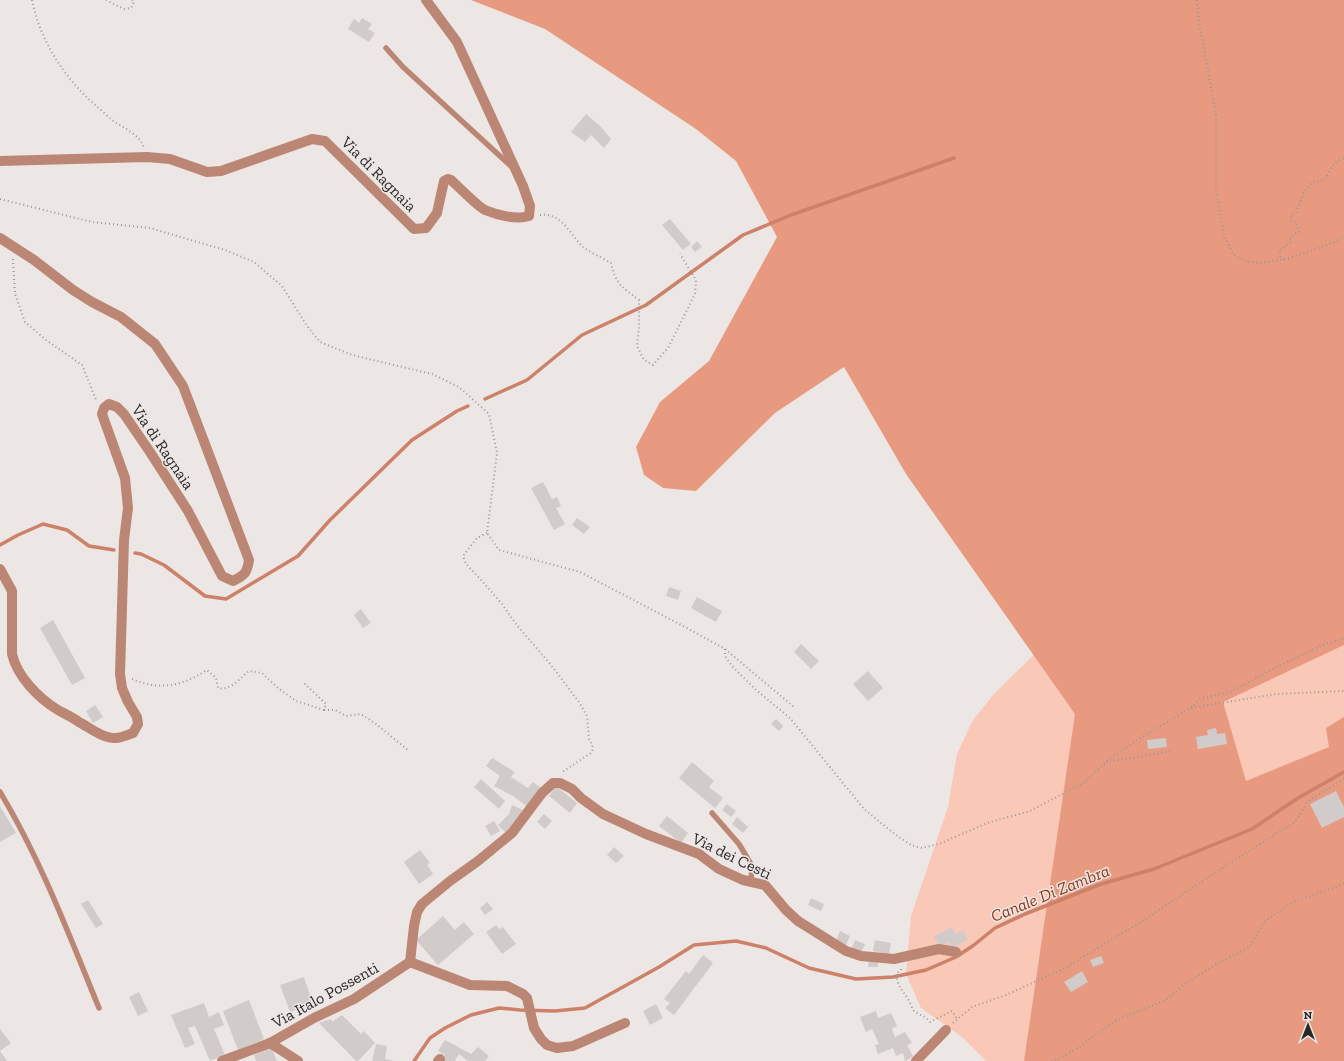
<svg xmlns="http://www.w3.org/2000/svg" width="1344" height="1061" font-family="'Zilla Slab',serif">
<rect width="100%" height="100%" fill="#ece7e5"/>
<polygon fill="#f9c8b7" points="1344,184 1344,1061 986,1061 962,1037 921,1008 906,974 911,916 948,807 957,754 973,720 993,695 1060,629"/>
<polygon fill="#e89a80" points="471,0 1344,0 1344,645 1223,702 1246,781 1329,747 1326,728 1344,717 1344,1061 1024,1061 1075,714 906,474 844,367 775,413 696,491 663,488 644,475 636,447 660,402 709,361 777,237 736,161 696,129 545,29"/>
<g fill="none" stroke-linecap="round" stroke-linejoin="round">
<g stroke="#cc8168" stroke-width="3.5">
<polyline points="485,399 527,380 582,335 646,305 743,235 791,215 954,158"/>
<polyline points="0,545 18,535 43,524 67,530 89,546 114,550"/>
<polyline points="135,553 141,554 164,565 205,596 226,599 298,556 330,520 412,440 457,411 468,406"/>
<polyline points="414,1061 430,1038 445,1028 471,1015 499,1008 520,1010 555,1011 585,1008 659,967 694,945 736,941 766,948 809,968 856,979 893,977 926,970 956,957 974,945 995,928 1025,914 1101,884 1154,869 1252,829 1298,798 1344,772"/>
</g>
</g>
<g fill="#d1cbca">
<polygon points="362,18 372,24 368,29 375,33 369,42 348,29 354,19 359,23"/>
<polygon points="586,114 600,126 611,139 604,148 591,135 585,142 571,132"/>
<polygon points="670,219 691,244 683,250 662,225"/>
<polygon points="697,241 702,247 695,252 691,247"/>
<polygon points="543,482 552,499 557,497 561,506 556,508 565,524 554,530 531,488"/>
<polygon points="577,518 590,527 584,534 572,525"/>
<polygon points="669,587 681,591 678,600 666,596"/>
<polygon points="697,597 722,611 716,622 691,608"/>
<polygon points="361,609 371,623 363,628 354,615"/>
<polygon points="53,620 85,678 72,685 40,628"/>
<polygon points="801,644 819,661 811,669 794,652"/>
<polygon points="868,671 883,688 868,701 853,684"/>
<polygon points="95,705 103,717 93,723 86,711"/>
<polygon points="776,719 783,726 779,731 771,724"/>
<polygon points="1216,728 1217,734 1225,733 1227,744 1198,749 1196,737 1208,735 1207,730"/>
<polygon points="1166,738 1167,747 1148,749 1147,740"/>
<polygon points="492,758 515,772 511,777 528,788 533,782 541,788 529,808 513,796 494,786 500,776 486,766"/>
<polygon points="692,762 714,781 709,787 723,798 715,808 679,778"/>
<polygon points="481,779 505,801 499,809 474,787"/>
<polygon points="556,786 577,803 570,813 549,796"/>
<polygon points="1336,791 1344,807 1344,817 1322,828 1310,804"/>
<polygon points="727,804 736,811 731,817 722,810"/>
<polygon points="512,805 523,810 518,820 506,833 498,825 509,814"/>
<polygon points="0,806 16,833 0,842"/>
<polygon points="544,814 552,821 545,829 537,822"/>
<polygon points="667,816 688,833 681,843 659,826"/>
<polygon points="737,817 748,827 743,833 732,824"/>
<polygon points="494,821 500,831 491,836 485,826"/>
<polygon points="614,847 624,856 616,863 607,855"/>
<polygon points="420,850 430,863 427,865 433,874 419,884 404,862"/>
<polygon points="811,898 824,904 821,911 808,905"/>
<polygon points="88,900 103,924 96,928 81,904"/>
<polygon points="487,902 493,909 485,915 480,908"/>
<polygon points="443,916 455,930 464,922 474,934 438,965 416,940"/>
<polygon points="496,925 499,929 503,927 516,944 502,954 486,932"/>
<polygon points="952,927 955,934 963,930 967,939 952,949 949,942 939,946 934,936"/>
<polygon points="840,931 850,936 846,945 836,941"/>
<polygon points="855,940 865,944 861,953 851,950"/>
<polygon points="875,940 891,943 889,954 873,951"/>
<polygon points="703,955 713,963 674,1015 665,1008 670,1003 664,999 686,971 689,974"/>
<polygon points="1101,956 1104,963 1093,967 1090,960"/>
<polygon points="869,959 878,960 878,967 868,967"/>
<polygon points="1082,971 1088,982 1071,992 1064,982"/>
<polygon points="304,977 313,1004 290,1012 280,985"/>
<polygon points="139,992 148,1011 138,1016 129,997"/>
<polygon points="249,1000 264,1039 238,1050 223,1011"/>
<polygon points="204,1003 209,1017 219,1012 224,1025 214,1029 225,1055 210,1061 195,1026 188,1028 195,1044 185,1048 171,1015"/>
<polygon points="656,1004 663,1018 650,1025 643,1011"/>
<polygon points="876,1011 878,1018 891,1013 897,1026 892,1029 895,1037 905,1032 912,1043 907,1045 913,1056 906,1061 905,1061 903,1053 896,1056 893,1048 878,1054 875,1045 879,1044 872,1029 866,1032 860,1017"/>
<polygon points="342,1015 361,1034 364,1031 375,1043 358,1061 356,1061 319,1023 331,1019 332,1022"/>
<polygon points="0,1029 11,1043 0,1051 7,1061 0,1061"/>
<polygon points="445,1040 471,1054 478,1047 489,1056 485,1061 468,1061 459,1054 455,1061 442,1061 445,1055 438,1051"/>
<polygon points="376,1044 387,1046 385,1059 394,1061 372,1061"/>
<polygon points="271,1047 277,1061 256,1061 254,1055"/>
</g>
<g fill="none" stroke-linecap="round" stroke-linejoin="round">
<g stroke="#9b9896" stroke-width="2" stroke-dasharray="1 3" stroke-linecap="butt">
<path d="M32,0C40,40 63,76 94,104C100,109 106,115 112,120C123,128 140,134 144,148"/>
<polyline points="106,0 124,9 131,8 134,2 132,0"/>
<polyline points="1197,0 1199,21 1216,115 1216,191 1224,236 1234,255 1245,261 1258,263 1287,259 1333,243 1344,236"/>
<polyline points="0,199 92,222 150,228 225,250 254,262 282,286 307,326 320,342 352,355 432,374 459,387 489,414 497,453 487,533 499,550 580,572 685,627 725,649 794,707"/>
<path d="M540,215C562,212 570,235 583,247C589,252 603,258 611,263C616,285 622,287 639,300V328L637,346L644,360L653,365L668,348L695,294L696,280L680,254"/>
<polyline points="13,259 15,294 25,322 46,340 82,365 97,402"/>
<path d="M1284,259L1281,258L1279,251L1291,242L1290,239L1294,234L1299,232L1296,222L1294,223L1291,221V215L1296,212L1304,192L1312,182C1330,180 1324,178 1333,165C1335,162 1340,160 1344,158"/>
<polyline points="487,533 477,538 463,556 466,564 482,581 502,604 516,624 551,665 579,702 587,716 589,739 592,744 593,749 591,753 561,773"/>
<polyline points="725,649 725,656 732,666 755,689 790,718 864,809 896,835 911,845 922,848 939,844 987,823 1030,811 1083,783 1108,760 1137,740 1191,708 1276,694 1344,691"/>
<path d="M132,679C159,691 182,686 207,670L216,678L218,688C231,691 240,678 249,671L262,673L278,688L296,701L324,710L326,704L304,683"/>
<polyline points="1191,708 1200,699 1230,692 1275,668 1320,646 1344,638"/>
<polyline points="324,710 335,710 346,716 361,714 376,724 409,751"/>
<polyline points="1106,762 1173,751"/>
<path d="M901,969V970L896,974C898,988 902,989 908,999C910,1003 912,1008 914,1011C919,1015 926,1016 930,1022L952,1011L957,1019"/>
<polyline points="953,1023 972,1007 1006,995 1063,969 1141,922 1230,863 1295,822 1307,802 1344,779"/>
<polyline points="1051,1061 1060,1058 1083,1045 1093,1036 1119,1019 1166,1000 1185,984 1216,964 1249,948 1264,922 1293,902 1344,884"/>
</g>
<g stroke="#bc8674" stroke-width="5.5">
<polyline points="386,48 403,67 512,167"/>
<path d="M0,792C41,860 69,935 99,1008"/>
<polyline points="712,813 739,844 752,866 751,881"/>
</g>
<g stroke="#bc8674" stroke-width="10">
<path d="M0,161L147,157L170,159L207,172L221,171L312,139L325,141L414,229L426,228L437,213L444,181L448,179L451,180C459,187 477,206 485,210C497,215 516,220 529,216L530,206L523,186L457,42L426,0"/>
<path d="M0,238L34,260L73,290L92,302L121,317L155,344L183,386L249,560C247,573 245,575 233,581L222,576L188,511L150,452L124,414L117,407L109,404L104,408L102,414L125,478L128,508L124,540L120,674L122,688L128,702L137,717L138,724L133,733C128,735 121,738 115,738C102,738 90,728 79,722C72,717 65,714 58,710C38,698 17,676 12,654V591L0,569"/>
<polyline points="410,962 470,985 507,986 523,994 527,998 534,1028 541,1039 547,1045 557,1048 573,1046 625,1023"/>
<polyline points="270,1043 298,1061"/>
<polyline points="222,1061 270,1043 314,1018 354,999 410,962 414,926 417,912 422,904 450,881 478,861 512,833 542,793 553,783 560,783 572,789 581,798 603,814 646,834 699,854 719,869 743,880 765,885 786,910 798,921 846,951 861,956 894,959 939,949 956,952"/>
<polyline points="438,1061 440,1059"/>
<polyline points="916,1061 946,1030"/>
</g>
</g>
<g text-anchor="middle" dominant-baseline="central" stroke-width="3" stroke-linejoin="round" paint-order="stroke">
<g font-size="16" fill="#2a2827" stroke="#ece7e5">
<text transform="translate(379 174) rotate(45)">Via di Ragnaia</text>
<text transform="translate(163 447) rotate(56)">Via di Ragnaia</text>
<text transform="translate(732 856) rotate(26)">Via dei Cesti</text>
<text transform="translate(325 995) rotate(-29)">Via Italo Possenti</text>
</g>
<g font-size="17" font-style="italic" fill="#913715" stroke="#ece7e5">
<text transform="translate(1050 893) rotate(-22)">Canale Di Zambra</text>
</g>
</g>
<g transform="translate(1308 1025)" stroke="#ece7e5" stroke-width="3" paint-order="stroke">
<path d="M0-3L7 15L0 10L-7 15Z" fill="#2a2827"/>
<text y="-6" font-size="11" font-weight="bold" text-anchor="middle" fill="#2a2827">N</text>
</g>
</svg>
